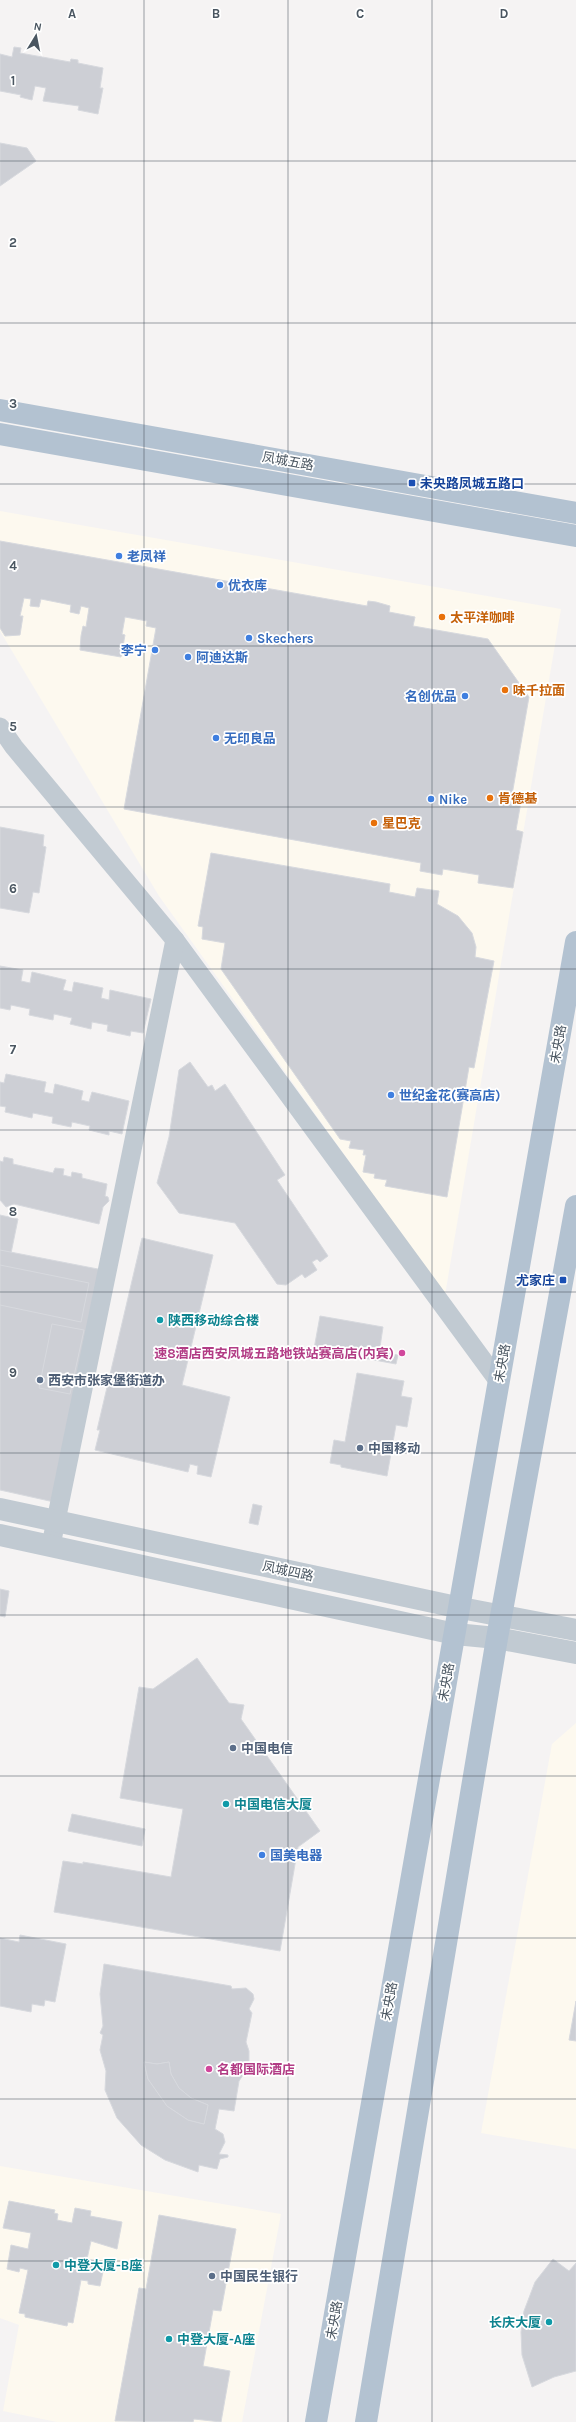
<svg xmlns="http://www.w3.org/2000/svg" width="576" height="2422" font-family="Karla,'Noto Sans SC',sans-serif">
<rect width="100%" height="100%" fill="#f5f3f3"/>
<g fill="#fdf9ef">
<polygon points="0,511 561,609 445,1295 159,896 0,631"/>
<polygon points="576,1723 576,2149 481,2133 552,1744"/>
<polygon points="0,2166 281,2214 242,2422 57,2422 3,2411 19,2325 0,2318"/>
</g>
<g fill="#cdcfd5" stroke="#d7d9de" fill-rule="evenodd">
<polygon points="14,47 21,48 20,53 70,62 71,59 78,60 78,63 103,68 100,88 103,88 98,114 78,110 79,106 43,101 46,88 35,86 32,100 20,97 21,95 0,91 0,54 12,57"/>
<polygon points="0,143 27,148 36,161 0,186"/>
<polygon points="0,541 367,606 368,601 376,602 390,606 389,612 415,617 413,626 488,639 529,697 512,795 522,796 516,830 523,832 513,888 478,883 479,875 443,869 442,875 420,871 421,863 124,809 156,628 146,626 147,621 125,617 122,634 125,635 121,657 80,650 81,636 83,626 86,627 89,608 81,606 79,614 70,612 71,605 41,599 39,607 30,606 31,599 24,598 20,616 23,616 20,635 5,636 0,628"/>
<polygon points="0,827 44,835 43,846 46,847 39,893 33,892 29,913 0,908"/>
<polygon points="211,853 390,884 389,892 415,897 417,888 439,891 437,904 458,916 472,933 476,947 475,957 494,961 474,1068 469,1067 447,1197 385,1186 387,1180 374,1178 375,1174 363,1172 366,1155 363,1155 364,1150 349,1148 351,1141 340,1139 221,969 225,943 202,939 203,927 198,926"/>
<polygon points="0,966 23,970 21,981 30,983 32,972 66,980 63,990 72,992 74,982 103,988 101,998 109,1000 110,990 151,999 143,1033 131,1031 130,1036 107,1031 108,1025 92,1022 91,1029 70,1024 72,1018 54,1014 53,1020 29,1015 30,1009 11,1005 10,1010 0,1008"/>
<polygon points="190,1062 208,1087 212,1085 215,1091 225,1084 285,1175 277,1180 328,1256 320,1262 317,1259 312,1262 317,1270 305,1278 302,1274 286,1285 277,1284 235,1223 179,1213 157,1183 169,1137 179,1070"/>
<polygon points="6,1074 46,1082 44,1092 53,1094 55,1084 83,1091 81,1100 89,1102 92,1092 129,1101 122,1134 109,1131 109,1135 89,1130 90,1126 72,1122 71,1127 52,1123 53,1117 33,1113 32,1118 5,1112 6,1107 0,1106 0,1082 4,1083"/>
<polygon points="4,1157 13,1159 13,1164 53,1173 55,1168 64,1169 63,1175 71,1177 72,1172 82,1174 82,1178 107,1184 105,1196 108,1197 109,1201 103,1207 99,1224 14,1204 6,1207 0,1200 0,1161 3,1162"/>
<polygon points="0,1215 18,1219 9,1263 0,1261"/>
<polygon points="142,1238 213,1255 182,1385 230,1397 211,1477 197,1474 198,1466 190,1464 188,1472 95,1450 100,1430 97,1430"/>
<polygon points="0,1250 103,1270 54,1502 0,1490"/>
<polygon points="0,1265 89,1283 81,1322 0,1305"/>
<polygon points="320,1316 383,1327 380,1347 382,1347 381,1352 398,1355 396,1364 314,1349"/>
<polygon points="52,1324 84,1330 70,1394 39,1388"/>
<polygon points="357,1373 404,1381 401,1396 412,1398 407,1427 396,1425 387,1476 341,1467 341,1465 330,1463 334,1440 345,1442"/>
<polygon points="253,1504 262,1506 258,1525 249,1523"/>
<polygon points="0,1589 9,1591 5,1617 0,1616"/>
<polygon points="197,1658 229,1703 244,1705 241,1719 320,1831 298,1847 280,1951 54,1912 63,1861 83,1864 83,1862 171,1877 183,1809 120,1798 139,1687 153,1689"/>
<polygon points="72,1814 145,1829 142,1846 68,1831"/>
<polygon points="20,1935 66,1944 55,2002 45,2000 44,2006 32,2004 31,2012 0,2006 0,1938 19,1942"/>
<path d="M104,1964L231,1986L232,1989L246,1988L253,1994L254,1999L249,2009L252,2013L246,2042L249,2051V2066L239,2081L234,2111L219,2109L215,2129L223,2134L225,2142L219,2154L228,2155V2157L220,2159L217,2169L199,2165L198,2172L165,2160L141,2145L117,2118L105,2090L106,2071L100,2050L103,2035L100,2033L103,2026L100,1994ZM144,2062L157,2064L169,2062L171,2074L179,2088L191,2098L208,2105L204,2124L188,2120L167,2106L148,2079Z"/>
<polygon points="576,2001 576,2041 569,2040"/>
<polygon points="144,2062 157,2064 169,2062 171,2074 179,2088 191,2098 208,2105 204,2124 188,2120 167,2106 148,2079"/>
<polygon points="9,2201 55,2210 54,2213 58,2214 57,2220 72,2223 75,2208 91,2211 90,2216 122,2222 117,2249 91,2241 87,2259 105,2262 100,2286 88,2284 88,2281 81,2280 73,2323 68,2322 67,2326 25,2317 25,2314 19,2313 28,2270 20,2268 19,2272 7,2269 11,2245 28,2249 31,2233 3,2228"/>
<polygon points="159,2215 236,2229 221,2311 213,2310 203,2366 230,2371 221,2422 194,2419 193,2422 115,2421 139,2288 146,2289"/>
<polygon points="553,2259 569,2271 576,2263 576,2371 554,2377 532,2387 522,2355 521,2332 524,2311 535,2282"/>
</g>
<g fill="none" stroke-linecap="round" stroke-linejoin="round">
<g stroke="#c1cad2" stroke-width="19">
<polyline points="0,727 14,747 175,940 499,1382"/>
<polyline points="51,1545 175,940"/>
</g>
<g stroke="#c1cad2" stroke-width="22">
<polyline points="0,1509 461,1608 576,1630"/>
<polyline points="0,1535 455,1634 497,1638 576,1653"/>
</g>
<g stroke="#b3c2d1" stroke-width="22">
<polyline points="0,410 576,513"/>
<polyline points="0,434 576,536"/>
<polyline points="316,2422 576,942"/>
<polyline points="366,2422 497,1638 576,1206"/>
</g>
</g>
<path fill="none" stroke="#4a5661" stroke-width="1" stroke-opacity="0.55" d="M144,0V2422M288,0V2422M432,0V2422M0,161H576M0,323H576M0,484H576M0,646H576M0,807H576M0,969H576M0,1130H576M0,1292H576M0,1453H576M0,1615H576M0,1776H576M0,1938H576M0,2099H576M0,2261H576"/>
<g fill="#1a4fb4" stroke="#fff" stroke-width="1.5">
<rect x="408" y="479" width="8" height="8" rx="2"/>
<rect x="559" y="1276" width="8" height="8" rx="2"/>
</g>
<g fill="#3f7fe0" stroke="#fff" stroke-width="1.5">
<circle cx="119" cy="556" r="4"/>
<circle cx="220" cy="585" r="4"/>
<circle cx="249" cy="638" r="4"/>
<circle cx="155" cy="650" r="4"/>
<circle cx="188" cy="657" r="4"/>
<circle cx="465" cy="696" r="4"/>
<circle cx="216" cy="738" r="4"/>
<circle cx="431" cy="799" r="4"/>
<circle cx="391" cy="1095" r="4"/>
<circle cx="262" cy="1855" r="4"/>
</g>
<g fill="#e8710a" stroke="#fff" stroke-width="1.5">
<circle cx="442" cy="617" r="4"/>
<circle cx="505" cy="690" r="4"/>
<circle cx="490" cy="798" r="4"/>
<circle cx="374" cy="823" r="4"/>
</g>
<g fill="#0f9aa8" stroke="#fff" stroke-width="1.5">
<circle cx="160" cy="1320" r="4"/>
<circle cx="226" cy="1804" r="4"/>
<circle cx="56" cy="2265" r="4"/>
<circle cx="549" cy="2322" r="4"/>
<circle cx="169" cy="2339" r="4"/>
</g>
<g fill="#d1479c" stroke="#fff" stroke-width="1.5">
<circle cx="402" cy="1353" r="4"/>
<circle cx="209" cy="2069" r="4"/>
</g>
<g fill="#5c6f8a" stroke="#fff" stroke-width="1.5">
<circle cx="40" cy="1380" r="4"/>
<circle cx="360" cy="1448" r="4"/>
<circle cx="233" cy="1748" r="4"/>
<circle cx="212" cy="2276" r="4"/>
</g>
<g text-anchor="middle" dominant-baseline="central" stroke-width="3.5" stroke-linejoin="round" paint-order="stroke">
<g font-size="13" fill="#4a5661" stroke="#fff">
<text transform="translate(288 461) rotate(10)">凤城五路</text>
<text transform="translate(558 1044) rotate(-80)">未央路</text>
<text transform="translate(502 1363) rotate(-80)">未央路</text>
<text transform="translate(288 1571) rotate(12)">凤城四路</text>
<text transform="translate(446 1682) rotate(-80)">未央路</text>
<text transform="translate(389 2001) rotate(-80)">未央路</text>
<text transform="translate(334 2320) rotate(-80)">未央路</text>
</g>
<g font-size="13" font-weight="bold" fill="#164399" stroke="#fff" text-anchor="start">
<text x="420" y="483">未央路凤城五路口</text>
<text x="555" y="1280" text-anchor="end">尤家庄</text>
</g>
<g font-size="13" font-weight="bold" fill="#366cbe" stroke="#fff" text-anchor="start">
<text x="127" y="556">老凤祥</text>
<text x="228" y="585">优衣库</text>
<text x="257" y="638">Skechers</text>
<text x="147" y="650" text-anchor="end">李宁</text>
<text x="196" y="657">阿迪达斯</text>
<text x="457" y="696" text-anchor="end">名创优品</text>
<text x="224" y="738">无印良品</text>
<text x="439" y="799">Nike</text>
<text x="399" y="1095">世纪金花(赛高店)</text>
<text x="270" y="1855">国美电器</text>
</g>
<g font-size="13" font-weight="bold" fill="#c56008" stroke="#fff" text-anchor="start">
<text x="450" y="617">太平洋咖啡</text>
<text x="513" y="690">味千拉面</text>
<text x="498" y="798">肯德基</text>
<text x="382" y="823">星巴克</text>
</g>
<g font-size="13" font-weight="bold" fill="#0d838f" stroke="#fff" text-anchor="start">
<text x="168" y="1320">陕西移动综合楼</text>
<text x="234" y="1804">中国电信大厦</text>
<text x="64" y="2265">中登大厦-B座</text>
<text x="541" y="2322" text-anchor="end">长庆大厦</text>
<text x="177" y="2339">中登大厦-A座</text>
</g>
<g font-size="13" font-weight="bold" fill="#b23c85" stroke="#fff" text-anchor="end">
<text x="394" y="1353">速8酒店西安凤城五路地铁站赛高店(内宾)</text>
<text x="217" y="2069" text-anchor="start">名都国际酒店</text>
</g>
<g font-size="13" font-weight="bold" fill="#4e5e75" stroke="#fff" text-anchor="start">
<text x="48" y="1380">西安市张家堡街道办</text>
<text x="368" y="1448">中国移动</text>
<text x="241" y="1748">中国电信</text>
<text x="220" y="2276">中国民生银行</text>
</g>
</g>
<g font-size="13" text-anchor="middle" font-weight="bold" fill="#4a5661" stroke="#fff" stroke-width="3.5" stroke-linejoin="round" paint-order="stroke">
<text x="72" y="18">A</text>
<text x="216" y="18">B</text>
<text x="360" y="18">C</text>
<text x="504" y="18">D</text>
<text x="13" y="85">1</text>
<text x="13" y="247">2</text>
<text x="13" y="408">3</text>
<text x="13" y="570">4</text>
<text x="13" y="731">5</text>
<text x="13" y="893">6</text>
<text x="13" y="1054">7</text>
<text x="13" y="1216">8</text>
<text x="13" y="1377">9</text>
</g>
<g transform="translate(36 36) rotate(10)" stroke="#ffffff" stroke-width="3" paint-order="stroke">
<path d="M0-3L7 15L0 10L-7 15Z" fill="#4a5661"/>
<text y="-6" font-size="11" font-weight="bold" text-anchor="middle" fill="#4a5661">N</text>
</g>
</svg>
